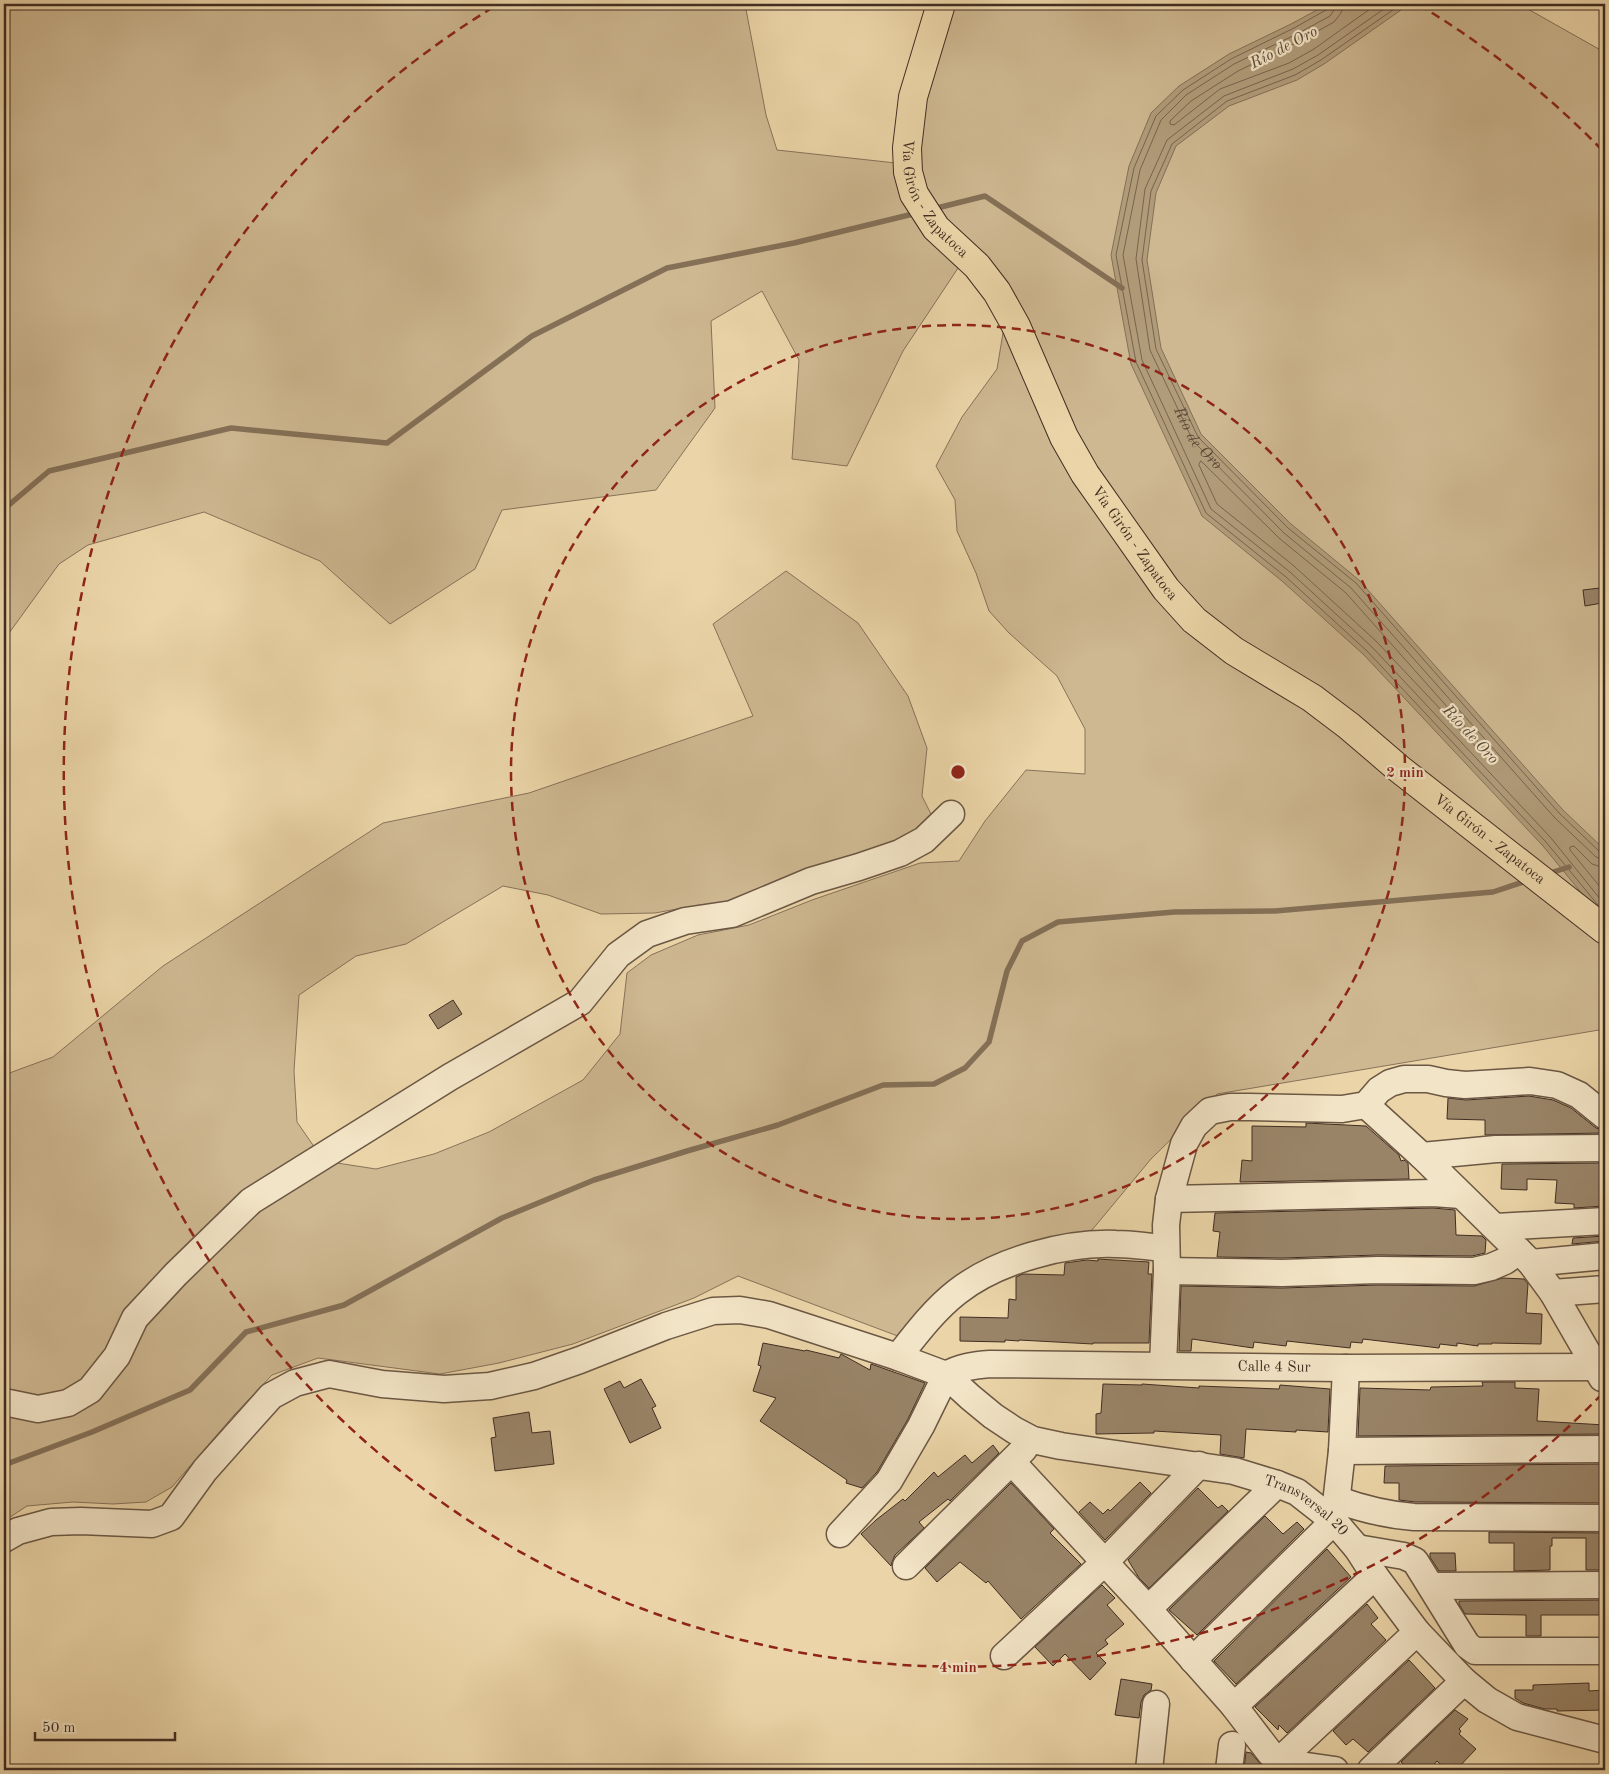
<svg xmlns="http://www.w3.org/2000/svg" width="1609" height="1774" font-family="'Old Standard TT',serif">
<rect width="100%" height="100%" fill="#ebd5a8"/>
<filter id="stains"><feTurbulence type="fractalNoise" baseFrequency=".004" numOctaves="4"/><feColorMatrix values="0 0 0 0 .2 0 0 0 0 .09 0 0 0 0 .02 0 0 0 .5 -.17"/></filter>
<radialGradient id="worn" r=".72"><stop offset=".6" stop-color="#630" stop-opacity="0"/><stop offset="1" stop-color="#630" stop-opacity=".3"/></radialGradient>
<polygon fill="#ceb891" stroke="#87725a" points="4,4 745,4 766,115 777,150 914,165 914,137 953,4 1519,4 1597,48 1605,51 1605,1029 1217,1094 1151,1159 1092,1230 965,1279 903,1338 738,1276 694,1298 573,1344 499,1363 440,1374 318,1358 272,1375 234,1415 172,1487 146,1502 113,1504 73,1502 27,1506 4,1521 4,1075 53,1057 163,966 383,823 529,793 753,716 713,624 786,571 858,623 908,696 927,748 922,796 934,820 906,842 726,908 688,907 655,913 601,914 548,895 503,886 406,944 356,956 299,995 294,1071 297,1122 324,1161 376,1169 434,1154 489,1132 583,1080 620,1034 627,973 651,955 698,935 749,925 812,900 920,863 959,861 985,821 1026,770 1085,774 1085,729 1057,676 1009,633 989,611 976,573 957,531 955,500 936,466 962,417 997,369 1010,291 970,250 903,351 847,466 792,459 799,360 762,291 711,321 715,408 656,490 502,510 475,569 390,624 320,561 204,512 88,545 59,564 4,640"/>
<polygon fill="#b19c7a" stroke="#847057" points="1328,4 1405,4 1401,10 1324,64 1297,80 1229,106 1176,146 1156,193 1147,260 1161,348 1201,434 1291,524 1359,580 1563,810 1605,850 1605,922 1543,846 1364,655 1282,581 1202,516 1131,364 1111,255 1129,166 1151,113 1179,86 1229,54 1291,24"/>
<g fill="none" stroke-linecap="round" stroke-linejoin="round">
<g stroke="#78644e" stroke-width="1">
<polyline points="1329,4 1326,10 1294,28 1231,59 1183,90 1156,116 1134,168 1116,255 1136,362 1206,513 1286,577 1367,651 1546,842 1598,905"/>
<polyline points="1335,4 1334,10 1330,16 1297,34 1234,64 1186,95 1161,120 1140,170 1123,255 1142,360 1211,509 1290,572 1372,647 1551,838 1605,905"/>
<polyline points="1343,4 1341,13 1334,22 1300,41 1238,71 1191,101 1170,121 1170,124 1174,125 1220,89 1289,63 1314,49 1377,4"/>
<path id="s1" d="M1391,4L1318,55L1293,69L1224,96L1167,140L1145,189L1136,259L1150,350L1193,441L1284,533L1351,588L1554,817L1596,857L1605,860"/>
<polyline points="1399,4 1397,7 1321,60 1295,75 1227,101 1172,144 1151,191 1142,260 1156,349 1198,437 1288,528 1356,583 1559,813 1600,852 1605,854"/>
<polygon points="1201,461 1279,538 1346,593 1482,746 1482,750 1479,750 1376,641 1294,566 1217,504 1199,465"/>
<polyline points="1605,868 1592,864 1574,846 1570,847 1570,850 1605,893"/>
</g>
<g stroke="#847057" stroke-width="5.5">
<polyline points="933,209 985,196 1122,288"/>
<polyline points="4,509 49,471 231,428 387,443 532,336 667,268 794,243 917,213"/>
<polyline points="1547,874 1569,867"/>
<polyline points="4,1465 92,1432 190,1390 246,1332 344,1305 502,1218 594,1180 687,1151 778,1125 883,1085 934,1084 965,1068 989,1042 1007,971 1022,941 1058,922 1174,912 1275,911 1493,892 1529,880"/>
</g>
</g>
<g fill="#998468" stroke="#402d22">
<polygon points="1600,588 1602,603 1585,606 1583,590"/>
<polygon points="453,1000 462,1014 438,1029 429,1015"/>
<polygon points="1529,1096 1553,1100 1571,1108 1596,1128 1604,1131 1604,1133 1485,1135 1485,1120 1447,1119 1448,1098 1466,1100"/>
<polygon points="1306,1123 1366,1126 1399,1155 1401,1161 1404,1160 1408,1163 1409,1179 1240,1182 1242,1160 1252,1161 1252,1126 1306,1127"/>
<polygon points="1605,1163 1604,1206 1574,1208 1574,1204 1555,1203 1557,1180 1527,1179 1527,1190 1501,1189 1502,1164"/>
<polygon points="1433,1208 1455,1210 1456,1235 1482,1236 1486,1240 1485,1253 1472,1256 1378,1255 1282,1258 1217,1257 1220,1232 1213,1231 1215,1213"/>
<polygon points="1605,1236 1605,1241 1572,1244 1573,1238"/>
<polygon points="1098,1259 1149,1262 1148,1274 1152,1274 1149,1343 1093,1343 1093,1344 1019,1340 1019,1341 1005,1340 1005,1342 960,1341 960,1317 1008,1318 1009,1299 1016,1300 1016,1277 1023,1274 1064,1275 1065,1263 1087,1260 1098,1261"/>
<polygon points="1503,1278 1524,1279 1528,1284 1526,1313 1542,1314 1541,1344 1492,1343 1492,1344 1478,1344 1478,1346 1457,1343 1457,1346 1440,1344 1439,1348 1363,1339 1362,1343 1351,1342 1350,1348 1287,1341 1286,1346 1254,1342 1253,1348 1192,1339 1191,1351 1179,1351 1181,1286 1282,1288 1378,1285 1474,1286"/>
<polygon points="763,1343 805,1351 806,1350 839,1358 841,1354 870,1370 871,1364 925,1383 908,1419 877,1472 862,1488 846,1483 847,1480 760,1421 776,1398 753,1391 761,1366 758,1365"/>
<polygon points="641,1379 656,1406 652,1408 661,1428 630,1443 604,1389 620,1381 624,1388"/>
<polygon points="1482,1382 1515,1382 1515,1388 1539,1389 1537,1421 1605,1425 1605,1434 1358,1436 1360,1388 1430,1390 1431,1387 1483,1386"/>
<polygon points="1103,1384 1142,1385 1142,1384 1199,1388 1199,1386 1279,1389 1280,1385 1330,1389 1328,1432 1296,1430 1296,1432 1246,1429 1244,1458 1220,1454 1221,1435 1154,1431 1154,1433 1096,1434 1096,1414 1101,1413"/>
<polygon points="529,1412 532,1433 550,1431 554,1464 495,1471 491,1438 496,1437 493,1418"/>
<polygon points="993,1445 999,1453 950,1501 948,1499 919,1522 924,1528 895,1555 892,1562 891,1566 861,1534 876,1520 903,1499 905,1501 934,1472 938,1477 965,1455 972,1463"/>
<polygon points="1603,1464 1600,1493 1602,1493 1602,1503 1415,1502 1399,1500 1399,1483 1384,1483 1385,1466"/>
<polygon points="1140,1482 1151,1493 1105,1540 1079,1512 1090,1502 1103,1514 1108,1509 1110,1511"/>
<polygon points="1011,1483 1054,1529 1050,1533 1081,1564 1021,1619 988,1581 986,1583 960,1562 937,1582 925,1568"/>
<polygon points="1198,1488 1218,1508 1222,1505 1228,1511 1149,1588 1139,1578 1128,1560"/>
<polygon points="1265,1516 1283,1534 1297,1522 1304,1529 1197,1635 1169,1610"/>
<polygon points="1489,1532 1605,1533 1605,1570 1586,1570 1586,1538 1552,1538 1552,1546 1550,1546 1550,1570 1514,1571 1514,1543 1489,1543"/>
<polygon points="1327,1549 1351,1577 1236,1684 1214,1661"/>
<polygon points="1430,1553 1455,1553 1456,1571 1439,1571 1430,1557"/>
<polygon points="1102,1585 1115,1598 1107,1605 1124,1624 1105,1640 1108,1644 1096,1653 1106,1663 1090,1680 1065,1654 1053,1666 1035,1647"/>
<polygon points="1602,1600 1602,1615 1541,1615 1541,1636 1526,1636 1526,1615 1465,1614 1459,1604 1459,1601"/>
<polygon points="1367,1604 1378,1618 1371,1624 1386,1640 1287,1733 1279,1725 1278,1730 1255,1707"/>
<polygon points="1409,1660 1435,1688 1368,1752 1353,1739 1346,1745 1333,1731"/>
<polygon points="1121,1679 1152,1684 1151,1690 1144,1695 1141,1702 1139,1718 1115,1715"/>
<polygon points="1589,1683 1589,1691 1605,1690 1605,1710 1557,1711 1557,1709 1545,1709 1523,1703 1515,1698 1515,1690 1533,1690 1533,1685"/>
<polygon points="1455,1710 1468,1719 1459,1729 1461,1731 1459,1734 1476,1749 1456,1770 1447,1770 1437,1761 1429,1770 1411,1770 1401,1762"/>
<polygon points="1246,1752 1251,1753 1263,1767 1261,1770 1244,1769"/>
</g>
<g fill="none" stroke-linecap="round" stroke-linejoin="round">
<g stroke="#6b5744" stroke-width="29">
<g id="minor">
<polyline points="1366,1105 1422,1156 1531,1263 1553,1293 1602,1378"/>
<polyline points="1422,1156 1496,1149 1605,1148"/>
<polyline points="1169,1199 1433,1193 1461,1195"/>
<polyline points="1496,1227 1605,1221"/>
<polyline points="1531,1263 1605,1256"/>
<polyline points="1167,1271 1282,1273 1378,1270 1474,1271 1491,1267 1505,1261 1519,1251"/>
<polyline points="1553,1293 1605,1289"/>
<path d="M898,1357C916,1334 934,1310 957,1292C998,1260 1066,1242 1116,1244C1133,1244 1149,1247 1166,1248"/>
<polyline points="1163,1365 1167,1271 1166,1225 1169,1199 1184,1144 1194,1126 1210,1111 1230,1107 1249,1107 1342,1109 1366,1105 1379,1090 1390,1083 1404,1079 1428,1079 1446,1083 1465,1085 1530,1081 1557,1085 1579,1095 1605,1116"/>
<path id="s2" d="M946,1375C960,1367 974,1365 990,1364L1346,1368L1605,1367"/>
<polyline points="4,1402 38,1409 68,1403 90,1390 117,1356 135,1318 176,1274 251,1201 450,1077 580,1002 618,955 647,934 685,921 732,914 811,881 859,867 900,853 924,840 951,814"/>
<polyline points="1342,1451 1605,1449"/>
<polyline points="1012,1462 1148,1609 1234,1706 1270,1753 1280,1760 1293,1764 1335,1770"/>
<path d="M1338,1500C1363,1509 1387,1515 1414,1517L1605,1518"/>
<polyline points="840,1534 889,1481 921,1426 946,1375"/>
<path id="s3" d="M4,1539L18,1531L51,1522L81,1521L152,1524L171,1517L205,1470L271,1396L295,1383L329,1374L382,1384L444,1389L490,1386L534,1376L580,1360L666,1326L713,1311L740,1310L769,1315L898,1357L946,1375L970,1397L993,1416L1014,1430L1033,1440L1061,1446L1234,1471L1277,1484L1297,1492L1334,1521L1357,1548L1375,1576L1417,1632L1464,1681L1487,1700L1517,1717L1605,1740"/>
<polyline points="1357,1548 1404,1556 1415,1561 1467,1645 1475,1651 1605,1651"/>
<polyline points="906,1566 1024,1449"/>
<polyline points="1431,1586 1605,1585"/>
<polyline points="1148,1609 1277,1484"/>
<polyline points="1004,1656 1105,1562 1199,1465"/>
<polyline points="1193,1660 1334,1521 1342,1451 1346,1368"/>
<polyline points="1234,1706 1375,1576"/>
<polyline points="1280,1760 1417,1632"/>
<polyline points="1149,1770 1156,1704"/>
<polyline points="1229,1770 1232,1745"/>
<polyline points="1371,1770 1464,1681"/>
</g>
</g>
<g stroke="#402d22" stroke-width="30">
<g id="major">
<path id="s4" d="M941,4L913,97L907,148L908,172L914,194L936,228L977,266L997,292L1016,326L1064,437L1085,474L1166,589L1194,620L1234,651L1312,698L1349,726L1398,768L1605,930"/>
</g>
</g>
<use href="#minor" stroke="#f2e4c6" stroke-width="26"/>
<use href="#major" stroke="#ebd5a8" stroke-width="28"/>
</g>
<g fill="none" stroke="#8f2418" stroke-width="2.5" stroke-dasharray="9 6">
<circle cx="958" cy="772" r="447"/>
<path d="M1602 1394A895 895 0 1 1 497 5M1419 5A895 895 0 0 1 1602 150"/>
</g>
<g text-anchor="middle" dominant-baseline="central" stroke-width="4.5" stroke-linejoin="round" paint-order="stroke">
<g font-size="15" fill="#402d22" stroke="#f2e4c6">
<text stroke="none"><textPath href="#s4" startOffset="208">Vía Girón - Zapatoca</textPath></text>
<text stroke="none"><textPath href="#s4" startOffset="612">Vía Girón - Zapatoca</textPath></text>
<text stroke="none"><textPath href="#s4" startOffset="1078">Vía Girón - Zapatoca</textPath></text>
<text stroke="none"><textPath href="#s2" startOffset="330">Calle 4 Sur</textPath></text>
<text stroke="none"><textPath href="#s3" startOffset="1426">Transversal 20</textPath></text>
</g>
<g font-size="16" font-style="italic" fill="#5c4938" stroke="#f2e4c6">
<text transform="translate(1284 48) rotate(-28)">Río de Oro</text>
<text stroke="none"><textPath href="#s1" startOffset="581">Río de Oro</textPath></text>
<text transform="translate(1470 735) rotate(47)">Río de Oro</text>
</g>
</g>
<circle cx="958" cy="772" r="8" fill="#8f2418" stroke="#f2e4c6" stroke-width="2.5"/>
<g font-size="15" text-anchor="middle" font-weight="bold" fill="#8f2418" stroke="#f2e4c6" stroke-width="4.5" stroke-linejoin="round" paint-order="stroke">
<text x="1405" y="777">2 min</text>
<text x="958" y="1672">4 min</text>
</g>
<rect width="1609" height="1774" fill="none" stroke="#ebd5a8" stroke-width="20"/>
<rect x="5" y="5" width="1599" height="1764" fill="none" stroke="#402d22" stroke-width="2.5"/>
<rect x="10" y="10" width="1589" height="1754" fill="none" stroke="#402d22"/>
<path d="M35 1732v8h140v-8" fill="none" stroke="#402d22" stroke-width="2.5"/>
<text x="42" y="1732" font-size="15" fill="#402d22" stroke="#f2e4c6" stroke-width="4" paint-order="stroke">50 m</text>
<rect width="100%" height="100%" filter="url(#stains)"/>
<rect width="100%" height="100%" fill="url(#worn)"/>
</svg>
